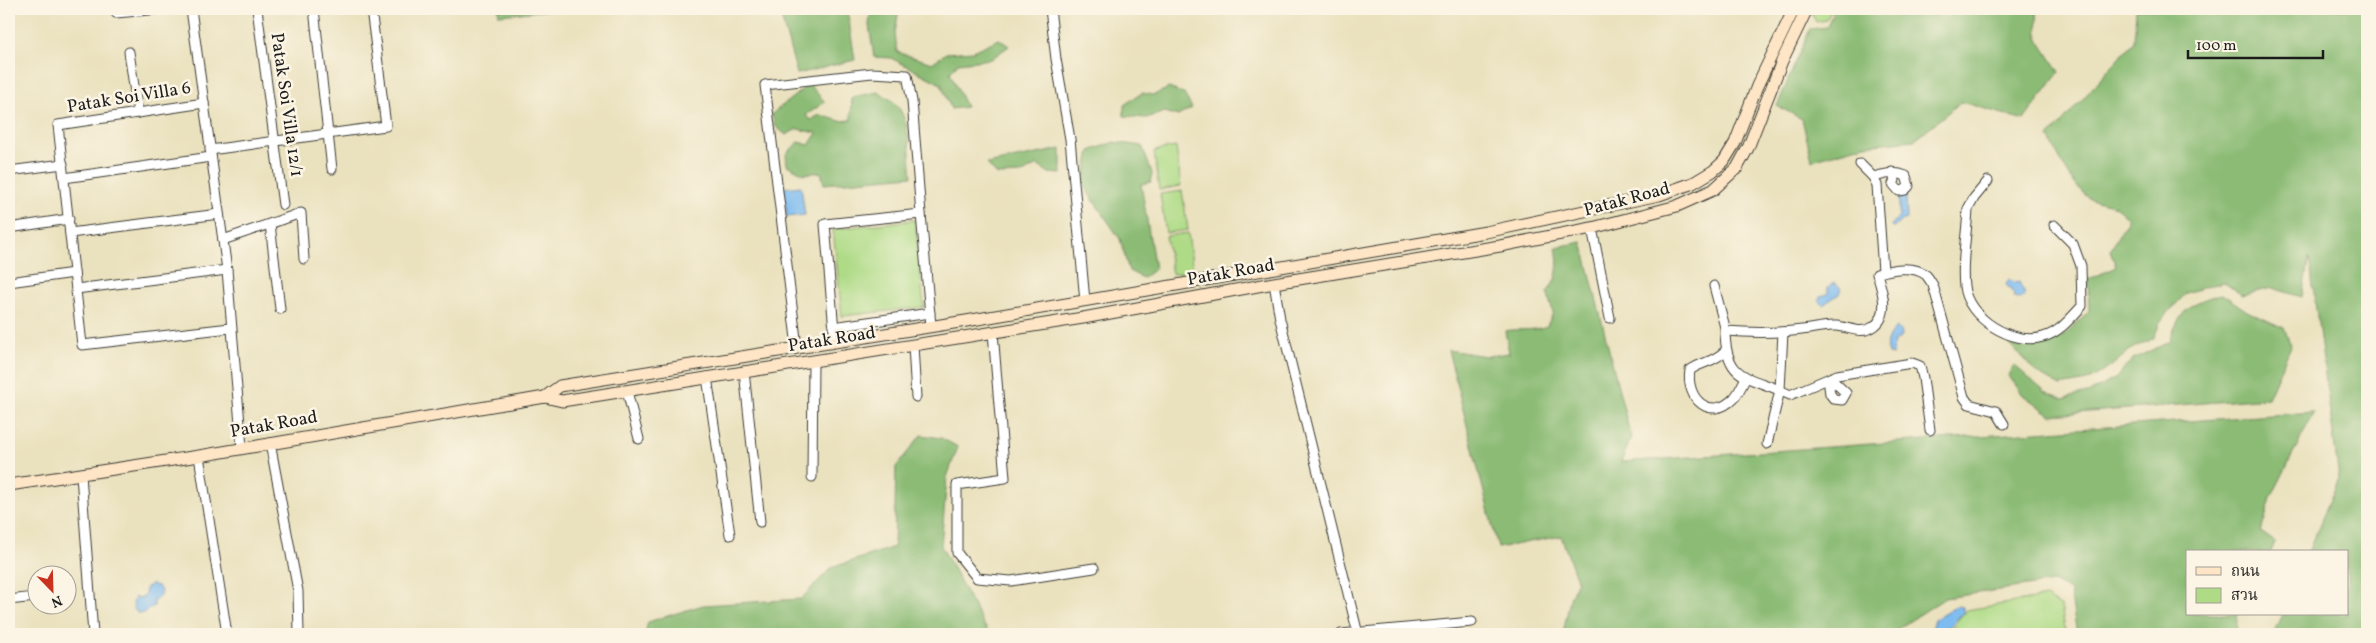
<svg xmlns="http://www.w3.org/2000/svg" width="2376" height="643" font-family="Vollkorn,'Noto Serif Thai',serif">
<rect width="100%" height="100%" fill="#fcf5e5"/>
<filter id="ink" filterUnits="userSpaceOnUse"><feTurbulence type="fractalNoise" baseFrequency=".02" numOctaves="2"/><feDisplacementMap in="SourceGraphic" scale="10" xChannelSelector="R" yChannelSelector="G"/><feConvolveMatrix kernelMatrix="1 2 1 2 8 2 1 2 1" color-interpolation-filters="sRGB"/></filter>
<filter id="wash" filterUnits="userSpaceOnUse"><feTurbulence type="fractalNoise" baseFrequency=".0096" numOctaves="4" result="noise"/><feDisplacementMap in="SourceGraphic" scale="20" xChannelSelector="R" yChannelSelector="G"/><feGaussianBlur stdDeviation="1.12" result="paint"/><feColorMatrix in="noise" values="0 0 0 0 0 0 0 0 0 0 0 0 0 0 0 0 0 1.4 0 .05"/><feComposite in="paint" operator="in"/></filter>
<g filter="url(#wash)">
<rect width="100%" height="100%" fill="#eae1be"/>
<g fill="#afdb87" stroke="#667c52">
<polygon points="1815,9 1832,9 1826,20 1816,22 1812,14"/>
<polygon points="1176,147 1181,186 1159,190 1154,151"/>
<polygon points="1182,191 1188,230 1166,233 1160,194"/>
<polygon points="915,220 924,307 842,316 833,229"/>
<polygon points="1188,233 1193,271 1172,274 1166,236"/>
<polygon points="2046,597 2061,606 2066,634 1938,634 1951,628 1966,610"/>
</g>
<g fill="#8bbb74" stroke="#546c48">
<polygon points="498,9 562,9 499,15"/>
<polygon points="779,9 847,9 855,60 797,74"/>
<polygon points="871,9 899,9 895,33 897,52 932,63 946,53 973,51 999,39 1009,46 991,59 958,63 950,73 966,107 951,109 941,84 891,58 874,57 869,25"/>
<polygon points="1834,9 2037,9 2038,39 2059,72 2024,120 1961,102 1914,140 1865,145 1812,160 1802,119 1777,106 1810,29 1827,27"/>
<path d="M2136,9H2367V634H2273L2282,614H2347V552H2308L2339,478L2309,257L2302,297L2272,288L2242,295L2223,282L2186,293L2160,322L2154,338L2131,349L2112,366L2087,381L2060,386L2037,373L2007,342C2053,345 2057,346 2089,311L2088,279L2116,267L2110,250L2128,219C2111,197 2107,208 2088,197C2072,186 2057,154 2049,137L2134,41Z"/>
<path d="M809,84L825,102L806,115L810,120L820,115L840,121L851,120L852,97L878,92C883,95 891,99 895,103C911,120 909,153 912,176L824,184L821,172L804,174L787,165L786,154L799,142L809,145L817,133L797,129L786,135L775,126L772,114Z"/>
<polygon points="1169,88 1184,94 1192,108 1178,116 1165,112 1146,118 1124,116 1124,105 1142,93 1154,95"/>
<polygon points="1114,142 1142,146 1152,173 1151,182 1141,184 1155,269 1143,278 1129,271 1120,239 1083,185 1090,151"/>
<polygon points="1061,149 1061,174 1049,173 1037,165 1021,174 997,175 987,164"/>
<path d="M1582,242L1631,438L1621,462L2314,412L2271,498L2261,532L2275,542L2271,552H2187V614H2238L2236,630L2232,634H2077L2070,591L2053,582L1945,598L1890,634H1563L1570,599L1577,580L1561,536L1498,548L1448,350L1486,356L1509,353L1505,331C1521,328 1531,332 1547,326L1553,313L1547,292C1559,279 1559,263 1556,247Z"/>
<path d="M2222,294L2247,311L2284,328L2291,346L2268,398L2051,415L2023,395L2008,375L2014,365L2045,392L2063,399L2091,392L2116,378L2133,359L2169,342C2180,311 2189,302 2222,294Z"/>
<polygon points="921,435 941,438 958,447 947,477 941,546 989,634 645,634 648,622 703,605 801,599 831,568 894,547 896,467"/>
</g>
<g fill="#7dbbf0" stroke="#4c6c86">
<polygon points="801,186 805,215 787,217 783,188"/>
<polygon points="1899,195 1906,195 1907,219 1902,220 1894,228 1891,225 1899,217"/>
<polygon points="2009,279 2014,283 2019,282 2025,294 2022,298 2015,298 2012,291 2006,285"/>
<polygon points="1834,283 1841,288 1839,294 1823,305 1819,301 1820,297 1828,293 1828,287"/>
<path d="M1896,328L1900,330L1901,335L1899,339L1894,341L1893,355L1888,354C1884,343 1888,336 1896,328Z"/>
<path d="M152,584L158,586L161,591L160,596L154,601V606L143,613H137C133,608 132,604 135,597L141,598L145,595L146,587Z"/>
<polygon points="1957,606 1963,607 1963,613 1949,627 1936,632 1932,627 1934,620"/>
</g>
</g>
<g filter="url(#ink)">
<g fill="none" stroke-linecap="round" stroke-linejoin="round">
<g stroke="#3b3a34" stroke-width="11">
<g id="minor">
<polyline points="116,9 116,13 161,9"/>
<polyline points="191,9 227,270 242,448"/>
<polyline points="257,9 283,205"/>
<polyline points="314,9 332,169"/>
<polyline points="1050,9 1056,59 1070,139 1085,301"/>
<polyline points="129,52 138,113"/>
<polyline points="204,103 58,125 82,345 230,328"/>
<polyline points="210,150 386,126 371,9"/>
<polyline points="1860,164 1873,177 1877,185 1883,271"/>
<polyline points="9,171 63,164"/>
<path d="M1873,177C1885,174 1894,171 1906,176L1909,186L1905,190L1899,191L1893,184L1895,180L1892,172"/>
<polyline points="64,178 211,157"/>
<path d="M1988,181L1974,198L1968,209C1967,234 1961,262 1964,286C1967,318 2013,346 2043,337C2059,333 2071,318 2082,306L2081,266L2073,244L2054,225"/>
<polyline points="921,214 931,326"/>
<polyline points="270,224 280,309"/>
<polyline points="9,228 69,219"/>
<polyline points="1592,228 1610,318"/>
<polyline points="70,233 219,214"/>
<polyline points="223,240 301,213 304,259"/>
<polyline points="9,282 74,273"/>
<polyline points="1274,283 1280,319 1358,634"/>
<path d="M1714,286L1726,331C1751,333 1777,333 1802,330C1814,329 1825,325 1836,326C1849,327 1861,335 1873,327C1891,315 1882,290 1877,274C1890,269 1913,265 1926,275C1928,277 1931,282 1933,285L1964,397L1969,404L1996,411L2004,424"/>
<polyline points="76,289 227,270"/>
<polyline points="833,327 930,313"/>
<path d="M1725,329C1725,384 1751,375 1790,395L1837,375L1912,363L1920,366L1923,378L1930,430"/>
<polyline points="993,332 1005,478 957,485 957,553 977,578 1011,581 1094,568"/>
<polyline points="913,345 916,397"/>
<polyline points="797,347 765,85 872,73 907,75 912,101 921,214 825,224 835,342"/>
<path d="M1725,351C1711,364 1705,360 1690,370C1685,399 1711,422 1734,398C1739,393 1742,384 1746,378"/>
<polyline points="744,371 760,522"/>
<polyline points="707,377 730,535"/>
<polyline points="1828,379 1830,394 1834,399 1842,400 1846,393 1830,378"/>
<polyline points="627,391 639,439"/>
<polyline points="270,443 298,591 299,634"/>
<polyline points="1767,444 1780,390 1783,332"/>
<polyline points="199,456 227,634"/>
<polyline points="81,475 93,634"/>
<polyline points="812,477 813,361"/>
<polyline points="9,600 35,597"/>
<polyline points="1341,634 1472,622"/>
</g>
</g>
<g stroke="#3b3a34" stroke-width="13">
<g id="secondary">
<polyline points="545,397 560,386 966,321 1486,232 1659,195 1693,183 1713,171 1724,161 1735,143 1757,86 1794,9"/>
<polyline points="9,485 199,456 545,397 562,401 1083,318 1274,283 1500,246 1592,228 1677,206 1713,190 1737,168 1748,148 1782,61 1807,9"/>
</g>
</g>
<use href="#minor" stroke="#fff" stroke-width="9"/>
<use href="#secondary" stroke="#fde5c5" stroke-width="11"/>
</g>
</g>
<g text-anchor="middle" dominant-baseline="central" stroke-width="5" stroke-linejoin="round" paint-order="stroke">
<g font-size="18" fill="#1c1c1c" stroke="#fcf5e5">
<text transform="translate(129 98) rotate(-9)">Patak Soi Villa 6</text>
<text transform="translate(286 105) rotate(82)">Patak Soi Villa 12/1</text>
<text transform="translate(1627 200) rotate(-15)">Patak Road</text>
<text transform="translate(1231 273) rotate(-10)">Patak Road</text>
<text transform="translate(832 340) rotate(-9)">Patak Road</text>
<text transform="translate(274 425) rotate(-10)">Patak Road</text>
</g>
</g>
<rect width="2376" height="643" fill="none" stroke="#fcf5e5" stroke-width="30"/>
<rect x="2186" y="550" width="162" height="65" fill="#fcf5e5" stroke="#a29e95"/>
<rect x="2196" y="567" width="25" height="8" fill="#fde5c5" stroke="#a29e95"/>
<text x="2231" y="576" font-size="15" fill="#1c1c1c">ถนน</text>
<rect x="2196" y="588" width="25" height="15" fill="#afdb87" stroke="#a29e95"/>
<text x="2231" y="600" font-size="15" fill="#1c1c1c">สวน</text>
<g transform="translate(52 590) rotate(157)"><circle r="24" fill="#fcf5e5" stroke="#a29e95"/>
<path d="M0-4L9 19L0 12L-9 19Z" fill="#c8321e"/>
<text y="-8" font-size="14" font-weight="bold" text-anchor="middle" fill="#1c1c1c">N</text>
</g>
<path d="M2188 50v8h135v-8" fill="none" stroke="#1c1c1c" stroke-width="2.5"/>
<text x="2196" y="50" font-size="15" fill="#1c1c1c" stroke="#fcf5e5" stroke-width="4" paint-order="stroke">100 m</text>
</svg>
